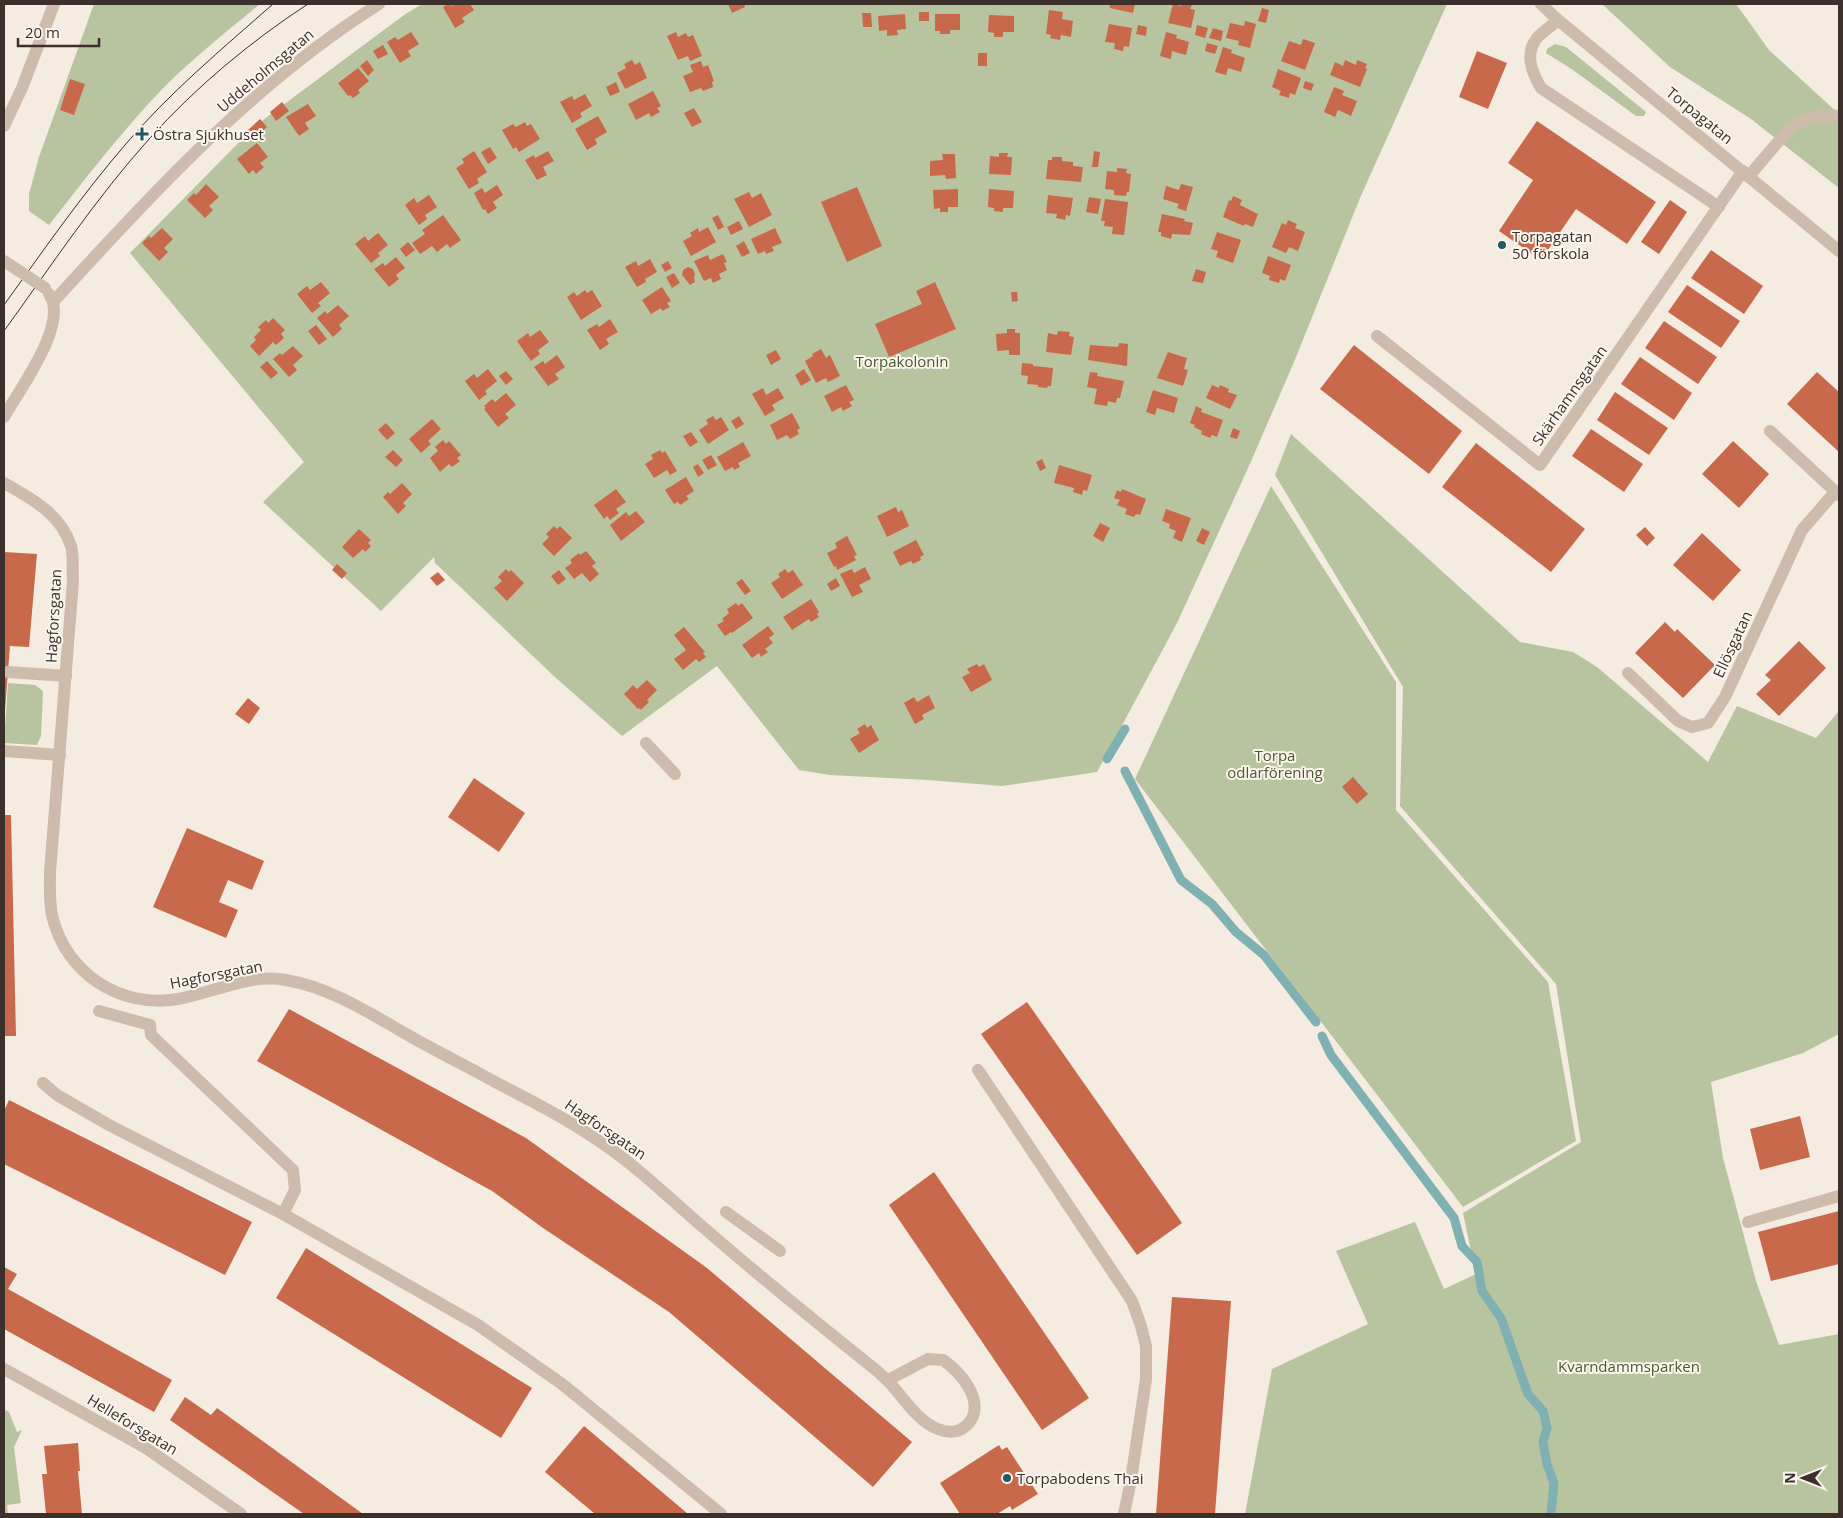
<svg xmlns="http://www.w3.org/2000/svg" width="1843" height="1518" font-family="'Open Sans',sans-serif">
<rect width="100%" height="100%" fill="#f4ebe1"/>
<g fill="#b8c4a0">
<path d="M94,4H260C223,35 184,65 151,101C115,140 82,183 49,225L29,211V194L39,157Z"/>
<polygon points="422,4 1447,4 1360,198 1294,362 1249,466 1177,623 1097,772 1002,786 928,780 830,775 799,770 717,666 622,736 556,678 435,563 434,557 381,611 263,502 304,462 130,253 255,126 404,15"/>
<polygon points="1602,4 1736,4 1769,50 1839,114 1839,188 1751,119 1670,67"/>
<polygon points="1555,44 1566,47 1646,112 1644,116 1636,116 1573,70 1546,53 1547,49"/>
<polygon points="1291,434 1520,642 1573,652 1597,667 1708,762 1737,706 1816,738 1839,711 1839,1034 1803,1053 1711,1082 1723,1158 1756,1281 1779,1345 1839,1334 1839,1514 1245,1514 1272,1369 1368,1324 1336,1251 1415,1222 1444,1289 1476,1274 1463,1213 1581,1142 1556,984 1400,806 1403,687 1275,475"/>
<polygon points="1271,486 1396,682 1396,810 1548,982 1576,1141 1463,1207 1135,779"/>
<polygon points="8,683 35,685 43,691 41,736 37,745 4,743"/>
<polygon points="4,1409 9,1412 17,1432 22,1430 14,1447 21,1503 7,1505 8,1514 4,1514"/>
</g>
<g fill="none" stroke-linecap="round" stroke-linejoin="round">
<g stroke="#7fb0b2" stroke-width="9">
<polyline points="1107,759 1125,729"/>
<polyline points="1125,771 1181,880 1212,904 1236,932 1264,955 1316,1022"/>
<polyline points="1322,1036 1331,1055 1454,1218 1462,1246 1477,1262 1482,1291 1501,1318 1528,1394 1543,1411 1547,1428 1543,1442 1547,1464 1554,1483 1551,1514"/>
</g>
</g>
<g fill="#c8694b">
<polygon points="448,4 451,4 452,6 456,4 470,4 474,10 462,18 465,22 455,28 443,7"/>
<polygon points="728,4 744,4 745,7 732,13"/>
<polygon points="1110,4 1135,4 1133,13 1110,8"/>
<polygon points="1173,4 1181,6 1181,4 1192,5 1190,9 1195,10 1191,28 1168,23"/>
<polygon points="1262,8 1269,10 1266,23 1258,21"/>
<polygon points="1049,10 1063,12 1062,19 1073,21 1071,37 1061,35 1060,40 1050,38 1051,35 1046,34"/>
<rect x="919" y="12" width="10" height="9"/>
<polygon points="862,13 871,13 872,27 863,27"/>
<polygon points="905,14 906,29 897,30 898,35 887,36 887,30 879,31 878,16"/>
<polygon points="935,14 960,14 960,30 950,30 950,34 940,34 940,31 935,31"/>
<polygon points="989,15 1014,16 1014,32 1003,32 1003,37 994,37 994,33 988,32"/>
<polygon points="1245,21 1256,24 1250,48 1238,45 1239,41 1226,38 1230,23 1244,26"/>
<polygon points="1109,24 1132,28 1129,47 1124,46 1123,51 1114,49 1115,43 1105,42"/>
<polygon points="1138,25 1147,27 1146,36 1136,34"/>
<polygon points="1197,25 1208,28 1205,38 1195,35"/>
<polygon points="1213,28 1223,31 1221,41 1209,38"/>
<polygon points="411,32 419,44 408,51 411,56 400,63 387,42 395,37 398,40"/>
<polygon points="676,32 678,37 686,33 688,37 693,35 702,56 690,61 688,56 678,60 667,36"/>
<polygon points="1166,32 1177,35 1176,38 1189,42 1186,55 1172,51 1171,59 1160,56"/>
<polygon points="1303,39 1315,43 1305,70 1281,61 1289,41 1301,45"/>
<polygon points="1207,43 1218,46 1215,54 1205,51"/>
<polygon points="383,45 388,54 378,59 373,51"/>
<polygon points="1223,47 1232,50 1231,53 1245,58 1241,72 1228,68 1226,75 1215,72"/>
<polygon points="1477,51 1507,63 1488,109 1459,97"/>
<rect x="978" y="53" width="9" height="13"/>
<polygon points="367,60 374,70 368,76 360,66"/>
<polygon points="632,60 635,65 640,62 647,78 625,89 617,73 626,68 624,64"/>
<polygon points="1345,60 1356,65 1357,60 1367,64 1365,68 1367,69 1360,87 1330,75 1335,62 1343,66"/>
<polygon points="701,61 703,67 708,65 714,81 712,82 713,87 703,91 701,88 690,92 683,76 693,72 690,65"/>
<polygon points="358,68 369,81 358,90 360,93 353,98 350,95 348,96 338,83"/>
<polygon points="1278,69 1301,78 1295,95 1290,93 1289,98 1279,95 1281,91 1272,87"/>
<polygon points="70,79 85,84 74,115 60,110"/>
<polygon points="1305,81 1314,84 1311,91 1303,88"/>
<polygon points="616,82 620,92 610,96 606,87"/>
<polygon points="1334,87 1344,91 1342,95 1357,101 1351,116 1338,110 1335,117 1324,112"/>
<polygon points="653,91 661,106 657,108 660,112 651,117 649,113 636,120 628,104"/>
<polygon points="585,94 592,106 580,113 582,117 572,123 560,102 572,96 574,100"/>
<polygon points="282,102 289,111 276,121 270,112"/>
<polygon points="308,104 316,116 305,123 309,129 299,136 286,117"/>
<polygon points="694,108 702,122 692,127 684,113"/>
<polygon points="598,116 607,132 595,139 597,144 587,150 575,129"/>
<polygon points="260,119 267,127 255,138 248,130"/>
<polygon points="1537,121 1656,202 1627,244 1576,209 1541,260 1499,231 1533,180 1508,163"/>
<polygon points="525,122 527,126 531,124 540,139 519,152 516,147 513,149 502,130 513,124 516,127"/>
<polygon points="257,143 268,157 260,163 264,167 256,174 253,170 249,174 237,159"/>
<polygon points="490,147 497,158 488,164 481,152"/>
<polygon points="474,151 487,172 477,179 479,183 469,189 456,168 464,163 462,159"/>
<polygon points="548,151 554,161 543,167 547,175 537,180 525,160 534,155 535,158"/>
<polygon points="1094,151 1100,152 1098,167 1092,167"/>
<polygon points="999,153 1008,153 1007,157 1012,157 1011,175 989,174 990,156 999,157"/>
<polygon points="942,154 955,154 956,178 946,179 945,175 930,176 930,161 943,160"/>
<polygon points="1052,157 1062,157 1062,161 1073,162 1073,166 1083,167 1081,182 1046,179 1048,160 1052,160"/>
<polygon points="1117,168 1127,169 1126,173 1131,174 1129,192 1127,192 1126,196 1114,195 1114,190 1105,189 1107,171 1117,172"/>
<polygon points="206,184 219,197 209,206 213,210 205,218 187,200 194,193 196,195"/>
<polygon points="1181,184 1193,187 1186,211 1177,208 1179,204 1163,199 1166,186 1179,190"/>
<polygon points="497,185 503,195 493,202 497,208 488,214 485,209 483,210 474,193 482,188 485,193"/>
<polygon points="857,187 882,246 847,262 821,202"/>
<polygon points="958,189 958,207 948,207 948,212 940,212 940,208 934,209 933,190"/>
<polygon points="989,189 1014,191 1013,208 1003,208 1003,212 994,211 994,208 988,207"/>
<polygon points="749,192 752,198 761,193 772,215 749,227 734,199"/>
<polygon points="429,195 437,207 425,215 427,219 419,225 405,205 414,198 417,203"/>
<polygon points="1048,195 1073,198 1070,216 1066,215 1065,220 1056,218 1057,214 1046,213"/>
<polygon points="1233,196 1242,200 1240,205 1258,214 1253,227 1245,224 1244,226 1223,217 1229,200 1231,201"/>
<polygon points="1089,197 1101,199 1098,214 1086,212"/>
<polygon points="1105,199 1128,202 1124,235 1112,234 1113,227 1104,226 1105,221 1101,221"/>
<polygon points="1670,200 1687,212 1659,254 1641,242"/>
<polygon points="1162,214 1185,219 1184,221 1193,223 1190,235 1172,234 1171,239 1161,236 1161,232 1158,232"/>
<polygon points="443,215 461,240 450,248 447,244 437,252 432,246 420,254 412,243 425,234 422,230"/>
<polygon points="718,215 724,227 718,230 712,218"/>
<polygon points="1288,220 1297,224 1295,228 1305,232 1298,251 1289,247 1286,253 1272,247 1282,223 1286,225"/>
<polygon points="739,221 743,229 731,235 727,227"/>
<polygon points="708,227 716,242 691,256 683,241 692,236 690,233 698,228 699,232"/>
<polygon points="162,228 173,239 164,248 168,252 159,261 142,243 149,236 151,238"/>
<polygon points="775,228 782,243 772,247 774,251 766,254 765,251 758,254 751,239"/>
<polygon points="1217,232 1241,240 1233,263 1216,257 1218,251 1211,249"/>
<polygon points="378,233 388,245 378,253 380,256 371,263 355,244 365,236 368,241"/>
<polygon points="744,241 750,253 742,257 736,246"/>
<polygon points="408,242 415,250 406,257 400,249"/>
<polygon points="1711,250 1763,286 1744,314 1691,278"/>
<polygon points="723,254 727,262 724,263 727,270 719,274 721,279 713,283 711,278 704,281 694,261 708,255 710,260"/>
<polygon points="1268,256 1291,265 1285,281 1280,279 1279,283 1269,280 1270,276 1262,273"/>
<polygon points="396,257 405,268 396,275 399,279 389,287 374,269 383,263 385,266"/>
<polygon points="650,259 657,272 645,279 646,282 637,287 625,267 636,261 638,266"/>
<polygon points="668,261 672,268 665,272 661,265"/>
<polygon points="688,267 693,269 695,274 694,278 695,282 690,285 682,275 683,270"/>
<polygon points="1196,269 1206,272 1203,283 1192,281"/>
<polygon points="674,273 680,283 672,288 666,277"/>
<polygon points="321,282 330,293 318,303 321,306 312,313 297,294 307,286 310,290"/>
<polygon points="935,282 956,329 889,357 875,324 922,304 916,291"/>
<polygon points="1687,285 1740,321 1721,348 1668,312"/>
<polygon points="662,287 671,301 667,303 670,307 662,311 661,308 651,314 642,300"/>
<polygon points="585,290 587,293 592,290 602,306 581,320 567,297 574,292 577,296"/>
<polygon points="1011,292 1017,292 1018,301 1012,302"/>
<polygon points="338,305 349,316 339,325 342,329 333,337 317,318 325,311 327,314"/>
<polygon points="273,318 285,330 281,334 284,338 276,345 273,342 259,356 250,346 256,340 254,337 261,330 258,327 266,320 268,323"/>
<polygon points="610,319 618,332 606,339 609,344 600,350 587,330 597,324 599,327"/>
<polygon points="1664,321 1717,357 1698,384 1645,348"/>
<polygon points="316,325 327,339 319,345 308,331"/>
<polygon points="1007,329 1015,329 1015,333 1020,333 1020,355 1009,355 1009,350 997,351 996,334 1007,333"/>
<polygon points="540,330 549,342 538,350 540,354 531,361 517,341 528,333 530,337"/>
<polygon points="1058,331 1070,332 1069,336 1074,337 1071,355 1046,352 1048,333 1057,335"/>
<polygon points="1119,343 1128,344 1127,366 1088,360 1090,345 1118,347"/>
<polygon points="1354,345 1462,431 1429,474 1320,389"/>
<polygon points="293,346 303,356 293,365 297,370 289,377 273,359 280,353 282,355"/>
<polygon points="821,349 826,358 830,355 840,376 828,382 826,378 816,383 805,361 813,356 812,354"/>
<polygon points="776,350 781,359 771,365 766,355"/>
<polygon points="1168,352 1187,358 1184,369 1188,370 1183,386 1157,378"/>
<polygon points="557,355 565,367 555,374 559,379 548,386 534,367 543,361 545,364"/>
<polygon points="1640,357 1692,393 1674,420 1621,384"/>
<polygon points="267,361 278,373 271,379 260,367"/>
<polygon points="1022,363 1033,364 1033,366 1053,368 1051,386 1048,386 1047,388 1038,387 1038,385 1027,384 1028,376 1021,375"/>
<polygon points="488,369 497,381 485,391 487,394 479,400 465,381 474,374 477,378"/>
<polygon points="804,369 811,380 801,386 795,375"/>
<polygon points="506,371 513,379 506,385 499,376"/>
<polygon points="1090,372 1098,373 1097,376 1124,381 1120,398 1117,398 1116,403 1108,401 1107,406 1094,404 1097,389 1087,387"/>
<polygon points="1817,372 1839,392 1839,452 1787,404"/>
<polygon points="846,385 854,400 849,402 852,406 843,411 841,407 832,412 824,396"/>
<polygon points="1212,385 1219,388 1220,385 1229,389 1228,392 1237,395 1230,409 1206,398"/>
<polygon points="763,388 766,395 778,388 784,398 772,405 775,410 765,416 752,394"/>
<polygon points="1153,390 1178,398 1174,413 1157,408 1155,415 1146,412"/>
<polygon points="1615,392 1668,428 1649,455 1597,420"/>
<polygon points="506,393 516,405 505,414 509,418 498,427 484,409 486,408 484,406 492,399 495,402"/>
<polygon points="1196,406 1202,409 1201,412 1223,420 1217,437 1212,435 1210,438 1201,434 1202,431 1194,427 1195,425 1190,423"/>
<polygon points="792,413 800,428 797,430 799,434 790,439 787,435 777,440 770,425"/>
<polygon points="713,416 716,420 721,417 729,430 708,444 699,430 708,424 706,420"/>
<polygon points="739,416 744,424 736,429 731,421"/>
<polygon points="432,419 441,429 428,441 431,444 421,453 409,439"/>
<polygon points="386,423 395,433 387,440 378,430"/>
<polygon points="1233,428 1240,431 1237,439 1230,437"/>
<polygon points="1591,429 1643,464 1624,492 1572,456"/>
<polygon points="691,432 698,442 690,447 683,436"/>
<polygon points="443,440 446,444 449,441 461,455 457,458 460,461 452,467 449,464 440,472 430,458 438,451 435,447"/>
<polygon points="1733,441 1769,474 1739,508 1702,474"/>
<polygon points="743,442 751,456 738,463 740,467 734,470 733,467 725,471 717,457"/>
<polygon points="1476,443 1585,529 1551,572 1442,487"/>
<polygon points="393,450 403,460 396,467 385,457"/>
<polygon points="660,450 662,453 665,451 677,471 670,475 667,470 654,478 645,464 653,459 651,455"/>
<polygon points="711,455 717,465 708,470 702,460"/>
<polygon points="1042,459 1046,468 1040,471 1036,462"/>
<polygon points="698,464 704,473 698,477 693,467"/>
<polygon points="1059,465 1092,475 1087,491 1083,490 1082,495 1073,492 1074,488 1054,483"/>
<polygon points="686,477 694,491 686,496 689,499 680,505 678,502 674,504 665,490"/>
<polygon points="402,483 412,494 403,503 406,506 398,514 383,497 388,492 390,494"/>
<polygon points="616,489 626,502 616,509 619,513 610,520 607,516 604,519 594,505"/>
<polygon points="1122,489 1146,499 1140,515 1136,514 1134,517 1125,514 1127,509 1117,505 1120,500 1114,498 1117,490 1121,492"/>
<polygon points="896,507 898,512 902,510 909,526 887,537 877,516"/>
<polygon points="1166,509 1191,518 1182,542 1173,538 1176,531 1169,528 1170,524 1162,521"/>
<polygon points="636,511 645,522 621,541 610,525 626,512 629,516"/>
<polygon points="1100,523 1110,528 1103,542 1093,536"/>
<polygon points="554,526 557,529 560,526 572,538 554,556 542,544 549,537 546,534"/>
<polygon points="1645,527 1655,538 1647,546 1636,535"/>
<polygon points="1202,528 1210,532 1204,545 1196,541"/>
<polygon points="359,529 371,540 368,543 371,546 365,552 363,549 353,558 342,547"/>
<polygon points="1702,533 1741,570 1713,601 1673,565"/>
<polygon points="847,536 857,555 854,556 856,560 837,570 836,566 834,567 827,553 837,548 835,543"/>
<polygon points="916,540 924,555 920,557 921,560 913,564 911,561 900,566 893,552"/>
<polygon points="586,551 596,563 592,566 599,574 590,582 582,573 574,579 565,568 572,563 570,560 579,553 580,555"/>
<polygon points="4,552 37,554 29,647 10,646 5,710 4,710"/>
<polygon points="337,564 347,573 342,579 332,570"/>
<polygon points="865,567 871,579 859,585 863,592 852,597 840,574 852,569 854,573"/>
<polygon points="506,569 509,572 511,570 524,583 507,601 494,588 502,581 498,577"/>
<polygon points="785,569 788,573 793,570 803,585 782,599 771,583 780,577 778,574"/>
<polygon points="559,570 566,579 558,585 551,576"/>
<polygon points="438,572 445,580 437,586 430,578"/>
<polygon points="836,578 840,586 831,591 827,584"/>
<polygon points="742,579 751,591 745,595 736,583"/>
<polygon points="811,599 819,612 817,614 819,617 811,622 809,619 792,630 783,617"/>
<polygon points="736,603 738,606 742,603 753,618 732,633 731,632 725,636 717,625 724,621 722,619 729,613 727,609"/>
<polygon points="1665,622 1675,632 1677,629 1715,665 1683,698 1635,653"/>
<polygon points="768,626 774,634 769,638 773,643 765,649 768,652 761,657 759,653 752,658 742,645"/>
<polygon points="684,627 705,652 703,653 706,657 699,662 696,659 683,670 674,659 686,650 674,635"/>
<polygon points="1799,641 1826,668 1779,716 1756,694 1771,680 1765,675"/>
<polygon points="977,664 979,667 984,664 992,680 971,692 962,677 970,673 967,669"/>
<polygon points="647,680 657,690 647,700 649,702 641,710 640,708 638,709 624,694 633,685 637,689"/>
<polygon points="929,695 935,708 922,715 924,719 915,724 904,703 914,697 917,702"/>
<polygon points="248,698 260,708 249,724 235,714"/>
<polygon points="865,724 867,728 871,725 879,740 859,753 850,739 860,733 857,729"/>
<polygon points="1353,777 1368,794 1357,804 1342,787"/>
<polygon points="474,778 525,813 499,852 448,817"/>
<polygon points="4,815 11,815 16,1036 4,1036"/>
<polygon points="187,828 264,861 252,890 228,880 219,902 238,910 226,938 153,907"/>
<polygon points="1027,1002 1182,1223 1137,1255 981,1034"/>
<polygon points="289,1009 526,1138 707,1268 912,1442 873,1487 669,1312 543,1228 492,1191 257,1061"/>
<polygon points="9,1100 252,1222 225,1275 4,1164 4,1111"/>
<polygon points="1800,1116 1810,1157 1760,1170 1750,1129"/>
<polygon points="934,1172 1089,1398 1042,1430 889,1205"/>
<polygon points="1839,1211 1839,1264 1771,1281 1758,1232"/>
<polygon points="306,1248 532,1388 501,1438 276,1298"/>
<polygon points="4,1267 17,1274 8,1289 172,1380 154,1412 4,1329"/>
<polygon points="1172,1297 1231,1301 1215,1514 1156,1514"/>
<polygon points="185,1397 211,1415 217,1408 363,1514 304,1514 170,1420"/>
<polygon points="584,1426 688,1514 595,1514 545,1472"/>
<polygon points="78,1443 80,1471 78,1471 82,1514 46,1514 42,1474 47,1474 44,1446"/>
<polygon points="999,1445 1002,1450 1007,1447 1038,1494 1012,1510 1010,1506 997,1514 960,1514 940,1483"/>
</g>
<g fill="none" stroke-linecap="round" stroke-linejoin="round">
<g stroke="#cdbbac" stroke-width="12">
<polyline points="1541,4 1558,20 1839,251"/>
<path d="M1558,20C1552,26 1543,31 1537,38C1524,54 1532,73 1541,88L1719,207"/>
<polyline points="4,126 22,88 54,4"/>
<path d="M1749,176L1788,130C1804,117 1819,114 1839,116"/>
<path d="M54,301C153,192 254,83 379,4"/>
<polyline points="1377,336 1540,465 1743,171"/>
<path d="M4,417C19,390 70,323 49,294"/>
<polyline points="1770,431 1839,495"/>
<path d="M4,483C32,499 60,513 71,546C74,556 72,570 73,581L50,872C50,886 49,901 52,915C65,973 120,1009 178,999C213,993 250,973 286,980C333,988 374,1016 415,1039C442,1054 470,1068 497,1083C532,1101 567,1119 599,1141C637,1166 669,1198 704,1228C757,1274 811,1318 866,1362C874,1368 882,1375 889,1382C902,1396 919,1423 938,1429C948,1433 958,1433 966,1426C989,1405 961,1372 943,1360L928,1359L888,1380"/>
<polyline points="8,672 66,676"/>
<polyline points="1628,673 1678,721 1692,727 1708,723 1725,697 1802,530 1835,492"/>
<polyline points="646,743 675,774"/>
<polyline points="4,751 60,755"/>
<polyline points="978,1070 1132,1301 1141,1326 1146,1346 1146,1379 1131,1480 1124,1514"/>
<polyline points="43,1083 57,1095 109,1125 283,1214 295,1190 293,1170 151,1035 150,1025 99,1011"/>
<polyline points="726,1212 780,1251"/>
<polyline points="283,1214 478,1325 562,1384 721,1514"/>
<polyline points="1748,1222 1839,1196"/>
<polyline points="4,1369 146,1448 241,1514"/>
</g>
<g stroke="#3b302b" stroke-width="1">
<path d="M4,305C43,251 81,196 125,145C169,93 222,49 273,4"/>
<path d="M4,331C51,266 96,198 150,138C196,87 251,41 308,4"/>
</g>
<polyline stroke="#cdbbac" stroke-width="12" points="4,261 45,288"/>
</g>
<g fill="#1f5a5e" stroke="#fbf5ee" stroke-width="2">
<path d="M139.5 126.5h5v5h5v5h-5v5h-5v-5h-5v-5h5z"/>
<circle cx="1502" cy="245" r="5"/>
<circle cx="1007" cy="1478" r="5"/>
</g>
<g text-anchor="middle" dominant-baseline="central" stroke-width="4" stroke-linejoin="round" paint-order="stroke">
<g font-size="15" fill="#3b302b" stroke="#fbf5ee">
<text transform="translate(265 70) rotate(-40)">Uddeholmsgatan</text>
<text transform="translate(1700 115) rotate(39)">Torpagatan</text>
<text transform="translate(1569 395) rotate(-55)">Skärhamnsgatan</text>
<text transform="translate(53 616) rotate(-87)">Hagforsgatan</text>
<text transform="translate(1732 644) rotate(-65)">Ellösgatan</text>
<text transform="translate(216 974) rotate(-11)">Hagforsgatan</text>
<text transform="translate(606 1129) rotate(34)">Hagforsgatan</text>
<text transform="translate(133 1424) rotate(31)">Helleforsgatan</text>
</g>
<g font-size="15" fill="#3b302b" stroke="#fbf5ee" text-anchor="start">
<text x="153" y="134">Östra Sjukhuset</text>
<text x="1512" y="236">Torpagatan<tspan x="1512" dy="17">50 förskola</tspan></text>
<text x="1017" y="1478">Torpabodens Thai</text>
</g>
<g font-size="15" fill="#4a5a2e" stroke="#fbf5ee">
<text x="902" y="361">Torpakolonin</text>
<text x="1275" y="755">Torpa<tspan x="1275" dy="17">odlarförening</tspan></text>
<text x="1629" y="1366">Kvarndammsparken</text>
</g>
</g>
<rect width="1843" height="1518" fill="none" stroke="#3b302b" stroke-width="10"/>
<g transform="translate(1803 1478) rotate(270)" stroke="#fbf5ee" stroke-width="4" paint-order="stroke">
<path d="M0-4L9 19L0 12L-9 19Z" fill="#3b302b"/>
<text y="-8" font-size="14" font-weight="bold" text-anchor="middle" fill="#3b302b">N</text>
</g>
<path d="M18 38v8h81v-8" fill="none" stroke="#3b302b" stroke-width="2.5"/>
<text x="25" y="38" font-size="15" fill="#3b302b" stroke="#fbf5ee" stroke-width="4" paint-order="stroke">20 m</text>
</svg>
